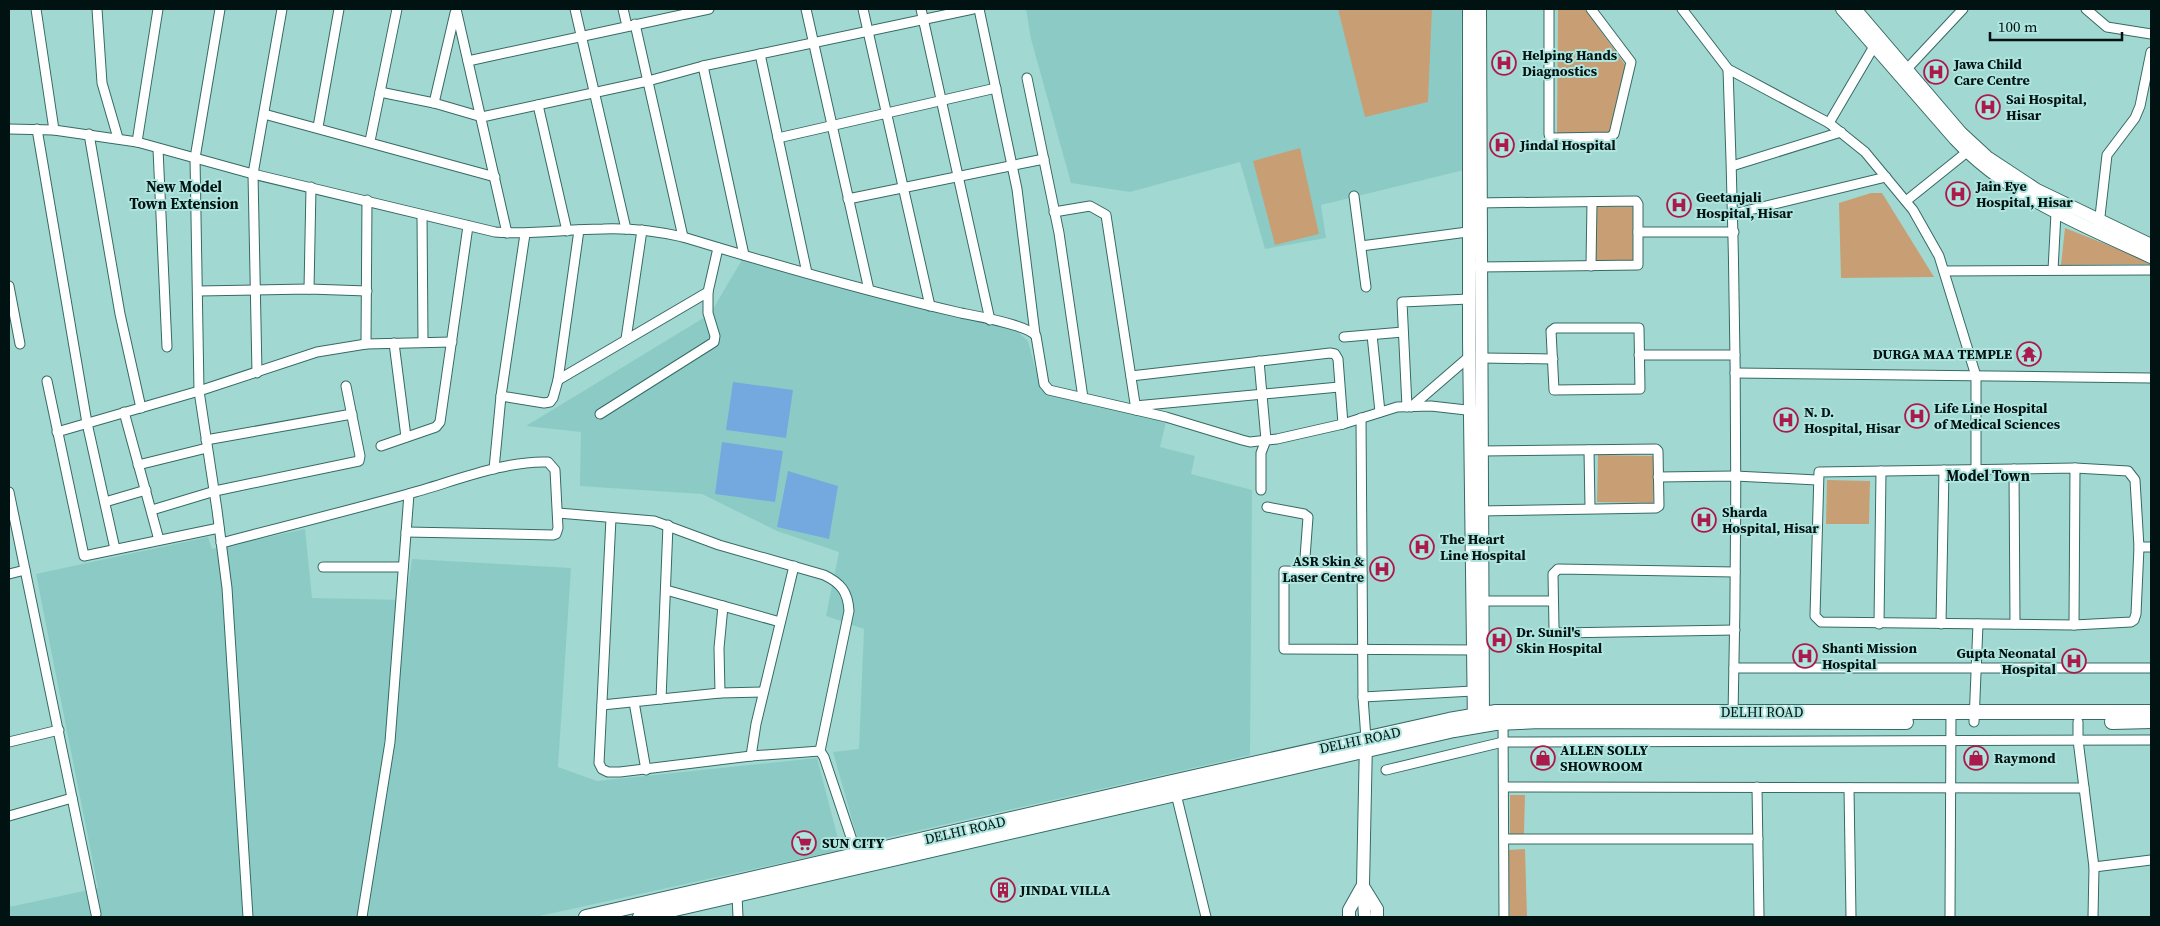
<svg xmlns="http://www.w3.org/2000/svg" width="2160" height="926" font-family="'Source Serif 4',serif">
<rect width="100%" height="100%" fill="#a2d8d2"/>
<g fill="#8ccbc5">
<polygon points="1026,9 1462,9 1461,64 1464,170 1321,205 1326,238 1265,249 1240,162 1130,192 1071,183 1031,39"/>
<polygon points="743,258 1018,332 1028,341 1041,390 1166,422 1160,447 1195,456 1191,474 1252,490 1250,755 859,844 833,752 859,749 864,629 826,616 839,552 777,531 702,494 580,486 581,432 526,426 710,314"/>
<polygon points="305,529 312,598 406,600 412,559 571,568 558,767 597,781 817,758 841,850 535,917 9,917 9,907 98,888 36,574 208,537 212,549"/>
</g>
<g fill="#c89f74">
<polygon points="1338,9 1432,9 1428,102 1365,117"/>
<polygon points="1558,9 1585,9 1626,66 1610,133 1557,134"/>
<polygon points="1300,148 1319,234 1275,245 1253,161"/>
<polygon points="1871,193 1882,193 1934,277 1841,278 1839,203"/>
<polygon points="1596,207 1635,207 1634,261 1595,261"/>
<polygon points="2065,228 2151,262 2151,264 2061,265"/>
<polygon points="1598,455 1654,456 1653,503 1597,502"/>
<polygon points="1827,480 1870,481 1869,524 1826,524"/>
<polygon points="1510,795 1525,795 1524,834 1510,834"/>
<polygon points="1525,849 1527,917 1510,917 1508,850"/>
</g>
<g fill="#73a9de">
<polygon points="733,382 793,390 786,438 726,430"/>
<polygon points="722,442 783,451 775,502 715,494"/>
<polygon points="788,471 838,486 829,539 777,527"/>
</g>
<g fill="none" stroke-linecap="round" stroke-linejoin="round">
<g stroke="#366a65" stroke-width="11">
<g id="street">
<polyline points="36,9 54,130"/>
<polyline points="97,9 102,83 118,138"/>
<polyline points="220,9 195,158 199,391 217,510 227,588 248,917"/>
<polyline points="456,9 507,233"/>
<polyline points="575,9 626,229"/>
<polyline points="623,9 627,26"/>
<polyline points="806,9 869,290"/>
<polyline points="863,9 930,306"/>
<polyline points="921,9 990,320"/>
<polyline points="979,9 1017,189 1035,334"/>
<polyline points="1549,9 1549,134 1550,138 1553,138 1610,137 1614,134 1631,62 1591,9"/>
<polyline points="1682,9 1728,69 1829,123 1865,152 1913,210 1939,256 1976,376 1976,470"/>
<polyline points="2086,9 2107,27 2151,34"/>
<polyline points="635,24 683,237"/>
<polyline points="760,54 807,273"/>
<polyline points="468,61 709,9"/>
<polyline points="703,66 744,255"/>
<path d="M1728,69C1736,284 1738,500 1733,716"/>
<polyline points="1906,70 1963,9"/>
<polyline points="1027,78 1059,233 1083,398"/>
<polyline points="380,92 434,103 482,117 648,81 703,66 973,9"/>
<polyline points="434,103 455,13"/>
<polyline points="538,105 567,231"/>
<polyline points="264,114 495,177"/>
<polyline points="1829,123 1876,43"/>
<polyline points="318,127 339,9"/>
<path d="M9,129L54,130L137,142L253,174L495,232C531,235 566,229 603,229C630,228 656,231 683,237C775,265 868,292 961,313C976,316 1028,325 1036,336L1044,384L1049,390L1166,417L1242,440L1250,442L1277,439L1343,424L1397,407L1431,406L1475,411"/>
<polyline points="37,129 87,423 115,549"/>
<polyline points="89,134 120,314 141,408"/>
<polyline points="778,138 996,88"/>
<polyline points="370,141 397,9"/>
<polyline points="137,142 158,9"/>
<polyline points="158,149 167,347"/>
<polyline points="1732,166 1841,132"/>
<polyline points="1354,196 1366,287"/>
<polyline points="848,199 1044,159"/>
<polyline points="1906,201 1967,152"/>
<polyline points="1475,203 1636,201 1638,204 1638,265 1477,267"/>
<polyline points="1054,212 1090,206 1106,215 1136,410"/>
<polyline points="1733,214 1886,177"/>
<polyline points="422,215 423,341"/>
<polyline points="2099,225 2107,155 2135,118 2140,106 2151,52"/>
<polyline points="1638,232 1734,232"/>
<polyline points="1361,246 1475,231"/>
<polyline points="1591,266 1592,202"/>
<polyline points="2053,270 2056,213"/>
<polyline points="1944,271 2151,270"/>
<polyline points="9,286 20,344"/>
<polyline points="309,289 311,187"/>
<polyline points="198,291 309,289 367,291"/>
<polygon points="1555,328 1639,328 1640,389 1554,390 1551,331"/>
<polyline points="1372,335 1380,412"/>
<polyline points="1344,337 1403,332"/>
<polyline points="626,339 642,230"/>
<polyline points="394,343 406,437"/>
<polyline points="366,344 367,200"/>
<polyline points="1639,355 1735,355"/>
<polyline points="1481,358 1553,359"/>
<polyline points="1259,361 1266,440 1261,453 1261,490"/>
<polyline points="257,373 253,174 282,9"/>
<polyline points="1735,373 2151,378"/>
<polyline points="1131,376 1330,353 1335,354 1338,359 1343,424"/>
<polyline points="558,380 708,292 718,248"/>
<polyline points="47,381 84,556 219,528"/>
<polyline points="501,396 544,403 550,402 553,398 558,380 579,230"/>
<polyline points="1135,406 1339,387"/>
<polyline points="1407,407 1402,302 1469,299"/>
<polyline points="1411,407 1470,356"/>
<polyline points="124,412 159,540"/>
<polyline points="600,414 714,342 715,336 708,313 708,292"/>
<polyline points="1361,418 1363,697 1366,739"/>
<polyline points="57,432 199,391 317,352 366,344 452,342"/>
<polyline points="206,440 352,414"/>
<polyline points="381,446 436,427 440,422 468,226"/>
<polyline points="1589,450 1590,508"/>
<polyline points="138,465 207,448"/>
<polygon points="2075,468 2128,471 2135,480 2139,547 2136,614 2134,620 2131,622 2074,625 1821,622 1815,616 1819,472"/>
<polyline points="494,469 501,396 525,234"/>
<polyline points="2014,469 2015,624"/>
<polyline points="1658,477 1735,476 1817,480"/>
<polyline points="9,492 96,914"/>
<polyline points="105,502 146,490"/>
<polyline points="1267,507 1304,514 1308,517 1304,571"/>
<polyline points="152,510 215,491 359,461 360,456 346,386"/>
<polyline points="1478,511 1656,508 1659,506 1658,451 1656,449 1481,451"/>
<path d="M558,513L654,521L719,545L824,575C841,583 848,592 849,611L820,751L824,757L858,858"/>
<polyline points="611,518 599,763 602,769 608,772 620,772 751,756 820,751"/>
<path d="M221,543C283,527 346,511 408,494C450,483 505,460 548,462L555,470L558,528L556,534L553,535L406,532"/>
<polyline points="2139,547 2151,547"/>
<polyline points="323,567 403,567"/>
<polyline points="1362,573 1284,571 1284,649 1478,650"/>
<polyline points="9,574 25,570"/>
<polyline points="666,590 780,622"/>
<polyline points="1479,601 1553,601"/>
<polyline points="1879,624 1881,471"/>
<polyline points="1941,624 1944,470"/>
<polyline points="2074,625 2075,468"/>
<polyline points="1735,630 1559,633 1556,632 1554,628 1553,574 1558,569 1735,572"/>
<polyline points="1734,668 2151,668"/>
<polyline points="720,693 719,648 723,606"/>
<polyline points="1363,697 1473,691"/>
<polyline points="661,699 668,525"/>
<polyline points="634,702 646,770"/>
<polyline points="602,705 720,693 763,692"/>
<polyline points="1503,719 1504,917"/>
<polyline points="1974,722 1978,624"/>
<polyline points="2078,722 2078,740 2094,867 2093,917"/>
<polyline points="9,742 59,730"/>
<polyline points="751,756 756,724 794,566"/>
<polyline points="1386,770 1503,742 2151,740"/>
<polyline points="1504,787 2084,788"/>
<polyline points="1757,787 1759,917"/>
<polyline points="1849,788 1851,917"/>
<polyline points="1176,794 1206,917"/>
<polyline points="9,816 72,798"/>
<polyline points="1504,839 1758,839"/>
<polyline points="2094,867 2151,860"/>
<polyline points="737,895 738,917"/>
<polyline points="362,917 390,742 409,494"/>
<polyline points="1950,917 1951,712"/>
</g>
</g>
<g stroke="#366a65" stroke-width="14">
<g id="secondary">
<polyline points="1469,9 1469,339 1474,724"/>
<polyline points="1480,9 1483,724"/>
<path d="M1842,9L1955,139C2009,197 2081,224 2151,257"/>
<polyline points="1855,9 1961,133 1987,157 2037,190 2151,245"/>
<polyline points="1364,888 1377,909 1377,917"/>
<polyline points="1349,917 1349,910 1363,885"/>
<polyline points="1365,917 1363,885 1366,741"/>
</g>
</g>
<g stroke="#366a65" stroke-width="16">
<g id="primary">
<polyline points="2112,722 2151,721"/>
<polyline points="586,917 1172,782 1449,720 1496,712 2151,712"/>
<polyline points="640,917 1454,730 1495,723 1540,721 1906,722"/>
</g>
</g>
<use href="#street" stroke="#fff" stroke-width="9"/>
<use href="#secondary" stroke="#fff" stroke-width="12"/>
<use href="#primary" stroke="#fff" stroke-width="14"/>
</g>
<defs>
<g id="hospital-ring" transform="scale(1.25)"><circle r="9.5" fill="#afe5df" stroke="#ac1a4b" stroke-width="1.5"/><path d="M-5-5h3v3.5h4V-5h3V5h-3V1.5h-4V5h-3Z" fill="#ac1a4b"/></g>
<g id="temple-ring" transform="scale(1.25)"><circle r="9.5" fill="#afe5df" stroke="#ac1a4b" stroke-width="1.5"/><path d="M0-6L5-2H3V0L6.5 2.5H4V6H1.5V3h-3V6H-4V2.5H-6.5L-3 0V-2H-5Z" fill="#ac1a4b"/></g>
<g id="shop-ring" transform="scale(1.25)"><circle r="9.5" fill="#afe5df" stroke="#ac1a4b" stroke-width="1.5"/><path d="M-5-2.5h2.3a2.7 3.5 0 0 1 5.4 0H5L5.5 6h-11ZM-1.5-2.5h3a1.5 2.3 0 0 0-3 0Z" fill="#ac1a4b"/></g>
<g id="supermarket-ring" transform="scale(1.25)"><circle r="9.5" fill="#afe5df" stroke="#ac1a4b" stroke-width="1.5"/><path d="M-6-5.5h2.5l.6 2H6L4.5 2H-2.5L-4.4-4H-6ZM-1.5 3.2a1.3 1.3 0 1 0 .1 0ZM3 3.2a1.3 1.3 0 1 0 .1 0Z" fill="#ac1a4b"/></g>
<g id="building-ring" transform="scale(1.25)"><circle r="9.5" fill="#afe5df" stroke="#ac1a4b" stroke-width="1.5"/><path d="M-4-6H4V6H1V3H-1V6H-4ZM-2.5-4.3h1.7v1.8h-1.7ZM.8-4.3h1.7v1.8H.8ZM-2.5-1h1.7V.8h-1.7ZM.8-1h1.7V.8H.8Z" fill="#ac1a4b"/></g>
</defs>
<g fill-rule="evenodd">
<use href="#hospital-ring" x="1504" y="63"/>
<use href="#hospital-ring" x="1936" y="72"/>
<use href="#hospital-ring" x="1988" y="107"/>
<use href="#hospital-ring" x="1502" y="145"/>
<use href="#hospital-ring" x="1958" y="194"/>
<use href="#hospital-ring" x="1679" y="205"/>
<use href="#temple-ring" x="2029" y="354"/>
<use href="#hospital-ring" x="1917" y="416"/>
<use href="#hospital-ring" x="1786" y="420"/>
<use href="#hospital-ring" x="1704" y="520"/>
<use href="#hospital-ring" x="1422" y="547"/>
<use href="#hospital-ring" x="1382" y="569"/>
<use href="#hospital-ring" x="1499" y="640"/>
<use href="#hospital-ring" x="1805" y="656"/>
<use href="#hospital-ring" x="2074" y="661"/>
<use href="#shop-ring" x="1543" y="758"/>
<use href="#shop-ring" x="1976" y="758"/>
<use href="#supermarket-ring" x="804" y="843"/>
<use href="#building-ring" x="1003" y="890"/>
</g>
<g text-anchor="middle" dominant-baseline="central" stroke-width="4" stroke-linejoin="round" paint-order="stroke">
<g font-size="14" font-weight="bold" fill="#001211" stroke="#afe5df" text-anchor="start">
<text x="1522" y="55">Helping Hands<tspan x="1522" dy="16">Diagnostics</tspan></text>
<text x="1954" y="64">Jawa Child<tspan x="1954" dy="16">Care Centre</tspan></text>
<text x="2006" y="99">Sai Hospital,<tspan x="2006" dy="16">Hisar</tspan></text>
<text x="1520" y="145">Jindal Hospital</text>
<text x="1976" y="186">Jain Eye<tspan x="1976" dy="16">Hospital, Hisar</tspan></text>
<text x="1696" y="197">Geetanjali<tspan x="1696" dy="16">Hospital, Hisar</tspan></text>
<text x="2012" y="354" text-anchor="end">DURGA MAA TEMPLE</text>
<text x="1934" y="408">Life Line Hospital<tspan x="1934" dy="16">of Medical Sciences</tspan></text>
<text x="1804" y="412">N. D.<tspan x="1804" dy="16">Hospital, Hisar</tspan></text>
<text x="1722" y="512">Sharda<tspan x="1722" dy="16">Hospital, Hisar</tspan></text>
<text x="1440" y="539">The Heart<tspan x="1440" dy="16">Line Hospital</tspan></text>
<text x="1364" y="561" text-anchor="end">ASR Skin &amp;<tspan x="1364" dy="16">Laser Centre</tspan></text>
<text x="1516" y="632">Dr. Sunil's<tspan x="1516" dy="16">Skin Hospital</tspan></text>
<text x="1822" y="648">Shanti Mission<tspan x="1822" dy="16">Hospital</tspan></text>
<text x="2056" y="653" text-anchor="end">Gupta Neonatal<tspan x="2056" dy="16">Hospital</tspan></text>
<text x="1560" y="750">ALLEN SOLLY<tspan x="1560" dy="16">SHOWROOM</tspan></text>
<text x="1994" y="758">Raymond</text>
<text x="822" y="843">SUN CITY</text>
<text x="1020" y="890">JINDAL VILLA</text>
</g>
<g font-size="14" fill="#001211" stroke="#afe5df">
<text x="1762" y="712">DELHI ROAD</text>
<text transform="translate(1360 740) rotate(-12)">DELHI ROAD</text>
<text transform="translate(965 830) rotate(-13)">DELHI ROAD</text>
</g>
<g font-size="15" font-weight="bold" fill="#001211" stroke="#afe5df">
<text x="184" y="186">New Model<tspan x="184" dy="17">Town Extension</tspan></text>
<text x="1988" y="475">Model Town</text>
</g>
</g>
<rect width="2160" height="926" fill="none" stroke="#001211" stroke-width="20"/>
<path d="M1990 32v8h132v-8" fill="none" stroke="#001211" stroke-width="2.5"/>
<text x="1998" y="32" font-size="15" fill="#001211" stroke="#afe5df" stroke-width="4" paint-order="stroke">100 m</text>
</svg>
